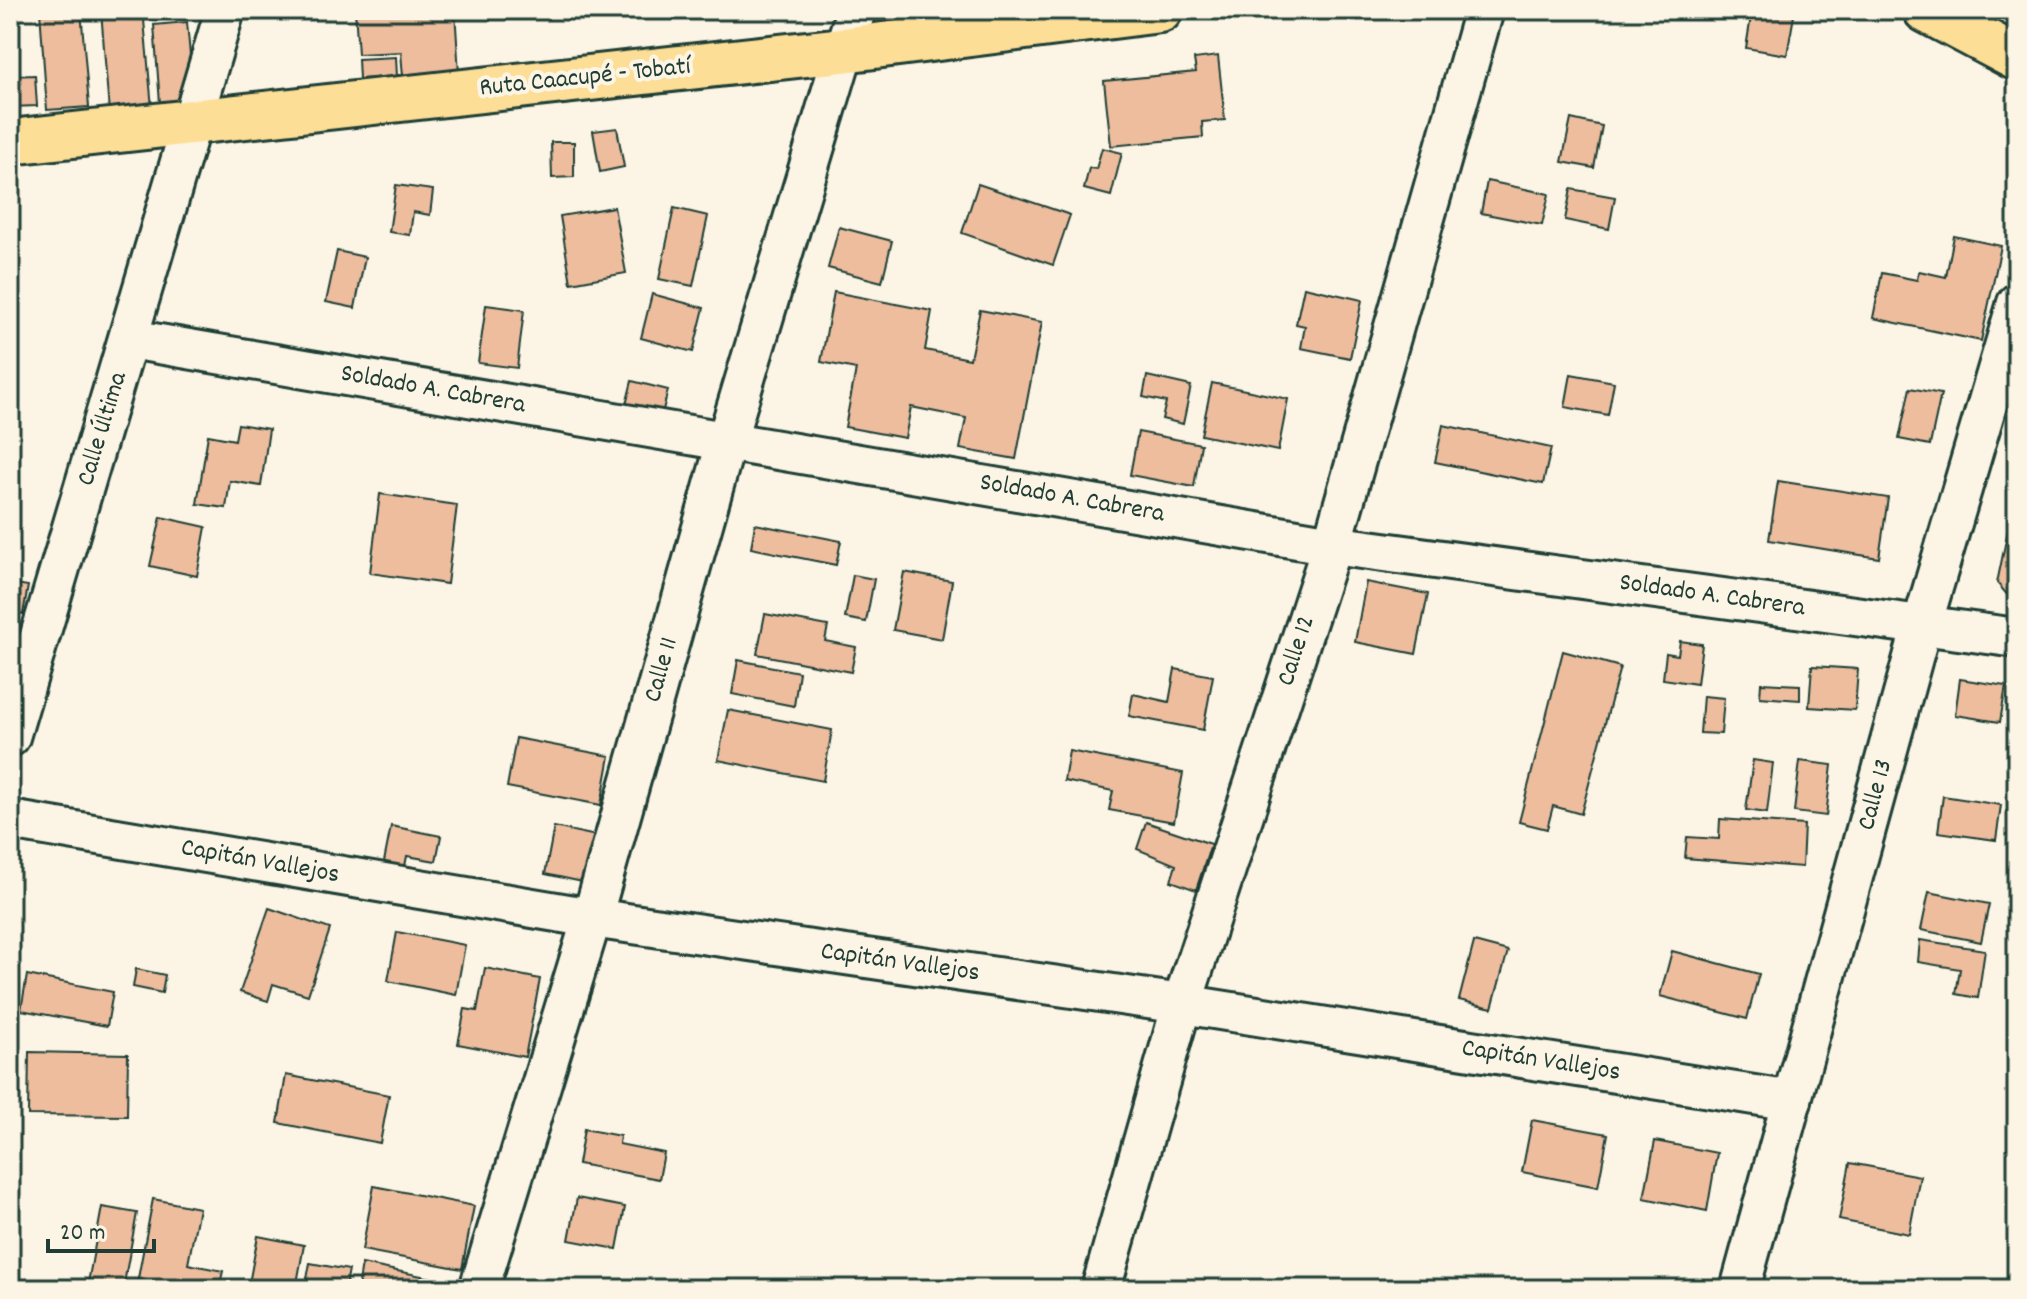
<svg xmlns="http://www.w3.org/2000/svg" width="2027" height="1299" font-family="Dekko,sans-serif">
<rect width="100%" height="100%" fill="#fcf5e5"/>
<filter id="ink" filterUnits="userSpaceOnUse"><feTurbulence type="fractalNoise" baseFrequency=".0125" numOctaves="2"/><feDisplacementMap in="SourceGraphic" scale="16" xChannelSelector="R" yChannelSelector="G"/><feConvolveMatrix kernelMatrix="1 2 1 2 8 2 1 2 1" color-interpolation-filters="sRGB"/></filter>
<g filter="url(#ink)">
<g fill="#edbd9e" stroke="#1f3d34" stroke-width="2">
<polygon points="40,10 81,10 89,107 47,110"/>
<polygon points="101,10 186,10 187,16 144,20 152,108 109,112"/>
<polygon points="355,10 455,10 459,74 403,77 401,52 358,54"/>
<polygon points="1752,10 1795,10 1787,55 1746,48"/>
<polygon points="187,22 194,100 160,103 154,25"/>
<polygon points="1218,56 1225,120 1202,122 1203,137 1111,146 1104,81 1196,72 1194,59"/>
<polygon points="396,57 397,77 359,79 358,59"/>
<polygon points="35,75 37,106 10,107 10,76"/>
<polygon points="1571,119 1602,126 1594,168 1562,162"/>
<polygon points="617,128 624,167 600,172 593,131"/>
<polygon points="551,142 574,142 574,177 552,178"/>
<polygon points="1102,148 1122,153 1111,196 1084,189 1089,168 1096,169"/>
<polygon points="1487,181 1549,194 1542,225 1481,213"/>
<polygon points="978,184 1070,215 1053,265 962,233"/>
<polygon points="396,185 433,190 430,215 413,212 410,235 389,232"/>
<polygon points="1571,189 1615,197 1609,229 1565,220"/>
<polygon points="614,207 626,273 571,283 560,216"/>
<polygon points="674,208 708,216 693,286 659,279"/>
<polygon points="839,227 892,241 882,282 828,268"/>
<polygon points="1954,236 2001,246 1981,341 1873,318 1882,273 1917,280 1919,271 1946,277"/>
<polygon points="337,251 365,257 355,308 326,302"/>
<polygon points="1304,287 1362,300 1350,358 1301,348 1305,326 1296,324"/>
<polygon points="834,292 932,311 925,350 970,359 980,310 1042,322 1016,459 960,449 966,418 911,407 905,438 845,427 856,369 821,362"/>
<polygon points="652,294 704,308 693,352 641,338"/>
<polygon points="486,305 524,310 517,368 478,363"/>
<polygon points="1571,374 1614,382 1608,415 1565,407"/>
<polygon points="1147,376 1191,386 1183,424 1162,419 1166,402 1143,397"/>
<polygon points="632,381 668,390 662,414 626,405"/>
<polygon points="1212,383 1288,399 1278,451 1201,435"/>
<polygon points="1910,388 1941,394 1930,445 1899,439"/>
<polygon points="238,424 269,429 261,486 230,481 226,508 197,504 208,435 235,440"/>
<polygon points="1443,425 1551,448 1543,484 1435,462"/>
<polygon points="1138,432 1201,444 1194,487 1130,475"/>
<polygon points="1778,481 1888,498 1879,558 1769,540"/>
<polygon points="380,494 457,505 447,584 370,573"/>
<polygon points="161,517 206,527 197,576 150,566"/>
<polygon points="755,524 841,541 836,565 751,548"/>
<polygon points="2008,530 2017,531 2017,606 1997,583"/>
<polygon points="904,572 952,581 942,639 893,630"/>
<polygon points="853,575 874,579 866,622 845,618"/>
<polygon points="1366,582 1428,594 1416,654 1355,642"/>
<polygon points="10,583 28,586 23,614 10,611"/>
<polygon points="765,614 828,626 825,641 856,647 851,672 757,654"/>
<polygon points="1680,641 1702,644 1697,684 1663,679 1666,653 1678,655"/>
<polygon points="1563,651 1620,667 1581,814 1553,806 1547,829 1519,822"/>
<polygon points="738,660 799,672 794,706 732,694"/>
<polygon points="1812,666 1858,669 1855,710 1809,707"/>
<polygon points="1175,669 1213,676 1203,730 1129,716 1133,694 1169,702"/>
<polygon points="1960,679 2006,686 2000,722 1955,715"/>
<polygon points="1761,683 1800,685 1800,700 1760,697"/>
<polygon points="1703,696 1724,698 1721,734 1700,733"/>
<polygon points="728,710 832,730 823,781 718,760"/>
<polygon points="516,738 610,756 601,805 507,787"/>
<polygon points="1069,751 1183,773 1174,822 1109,810 1113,791 1064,781"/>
<polygon points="1753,760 1773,763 1767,813 1746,810"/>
<polygon points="1800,761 1832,765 1826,816 1794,812"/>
<polygon points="1943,796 2001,805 1996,840 1938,832"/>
<polygon points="1720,819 1804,825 1802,867 1685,858 1687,837 1719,839"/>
<polygon points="1146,822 1211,844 1196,890 1171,881 1176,865 1137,849"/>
<polygon points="391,826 441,836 436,861 407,856 404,871 383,867"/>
<polygon points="554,827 601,837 592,884 545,874"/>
<polygon points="1929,892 1989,904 1981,942 1921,930"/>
<polygon points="269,908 330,929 308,995 273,984 268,1001 240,992"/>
<polygon points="397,932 465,945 456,995 388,981"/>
<polygon points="1920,940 1985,950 1978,998 1956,994 1960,969 1918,962"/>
<polygon points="1474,942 1508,951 1492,1008 1459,1000"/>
<polygon points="1672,951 1759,974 1747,1019 1660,996"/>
<polygon points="485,968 540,979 525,1057 458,1044 465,1009 477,1011"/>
<polygon points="136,969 165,975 162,993 133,987"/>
<polygon points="27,975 113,992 107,1026 21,1010"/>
<polygon points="29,1052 128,1054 127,1116 28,1115"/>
<polygon points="286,1075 389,1095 380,1143 278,1123"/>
<polygon points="1532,1120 1608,1134 1598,1187 1522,1172"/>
<polygon points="584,1129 620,1136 619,1144 664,1153 659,1179 578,1164"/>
<polygon points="1655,1141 1717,1153 1707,1211 1644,1198"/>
<polygon points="1850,1163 1920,1176 1909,1234 1839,1220"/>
<polygon points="374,1186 474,1206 462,1269 362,1250"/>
<polygon points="577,1198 625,1207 617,1249 569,1240"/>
<polygon points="153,1199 199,1208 188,1264 223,1271 219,1289 136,1289"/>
<polygon points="102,1207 137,1213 123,1289 88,1283"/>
<polygon points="258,1236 304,1245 296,1289 248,1289"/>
<polygon points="310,1263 349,1270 345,1289 305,1289"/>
<polygon points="362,1264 452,1282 451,1289 358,1289"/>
</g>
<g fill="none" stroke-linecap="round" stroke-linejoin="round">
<g stroke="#1f3d34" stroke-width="44">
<g id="minor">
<polyline points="130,339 1332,545 2017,638"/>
<polyline points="10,737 225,10"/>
<polyline points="10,820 592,918 1182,1004 1792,1101"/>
<polyline points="479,1289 592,918 727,439 856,10"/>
<polyline points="1101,1289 1182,1004 1332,545 1484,10"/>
<polyline points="1740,1289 1922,625 2017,303"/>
</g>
</g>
<g stroke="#1f3d34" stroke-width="50">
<g id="primary">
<polyline points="1926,10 2017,58"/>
<polyline points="10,142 843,50 1160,10"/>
</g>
</g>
<use href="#minor" stroke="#fcf5e5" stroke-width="38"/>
<use href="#primary" stroke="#fdde96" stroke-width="44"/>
</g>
</g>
<g text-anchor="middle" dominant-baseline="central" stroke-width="8" stroke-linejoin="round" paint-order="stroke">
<g font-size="26" fill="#1f3d34" stroke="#fcf5e5">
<text transform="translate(585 78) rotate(-6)">Ruta Caacupé - Tobatí</text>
<text transform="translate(433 390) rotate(10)">Soldado A. Cabrera</text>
<text transform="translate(103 429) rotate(-73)">Calle Última</text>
<text transform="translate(1072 499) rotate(10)">Soldado A. Cabrera</text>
<text transform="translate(1712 596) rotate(8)">Soldado A. Cabrera</text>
<text transform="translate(1297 651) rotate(-72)">Calle 12</text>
<text transform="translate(662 670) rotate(-74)">Calle 11</text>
<text transform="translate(1876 795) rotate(-75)">Calle 13</text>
<text transform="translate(260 862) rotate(10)">Capitán Vallejos</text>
<text transform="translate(900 963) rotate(8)">Capitán Vallejos</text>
<text transform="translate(1541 1061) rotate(9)">Capitán Vallejos</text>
</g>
</g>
<rect width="2027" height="1299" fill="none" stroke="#fcf5e5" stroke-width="40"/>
<rect x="20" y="20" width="1987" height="1259" fill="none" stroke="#1f3d34" stroke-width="3" filter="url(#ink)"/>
<path d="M48 1239v12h106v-12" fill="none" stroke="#1f3d34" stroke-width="4"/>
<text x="60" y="1239" font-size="24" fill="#1f3d34" stroke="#fcf5e5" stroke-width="6" paint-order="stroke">20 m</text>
</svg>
